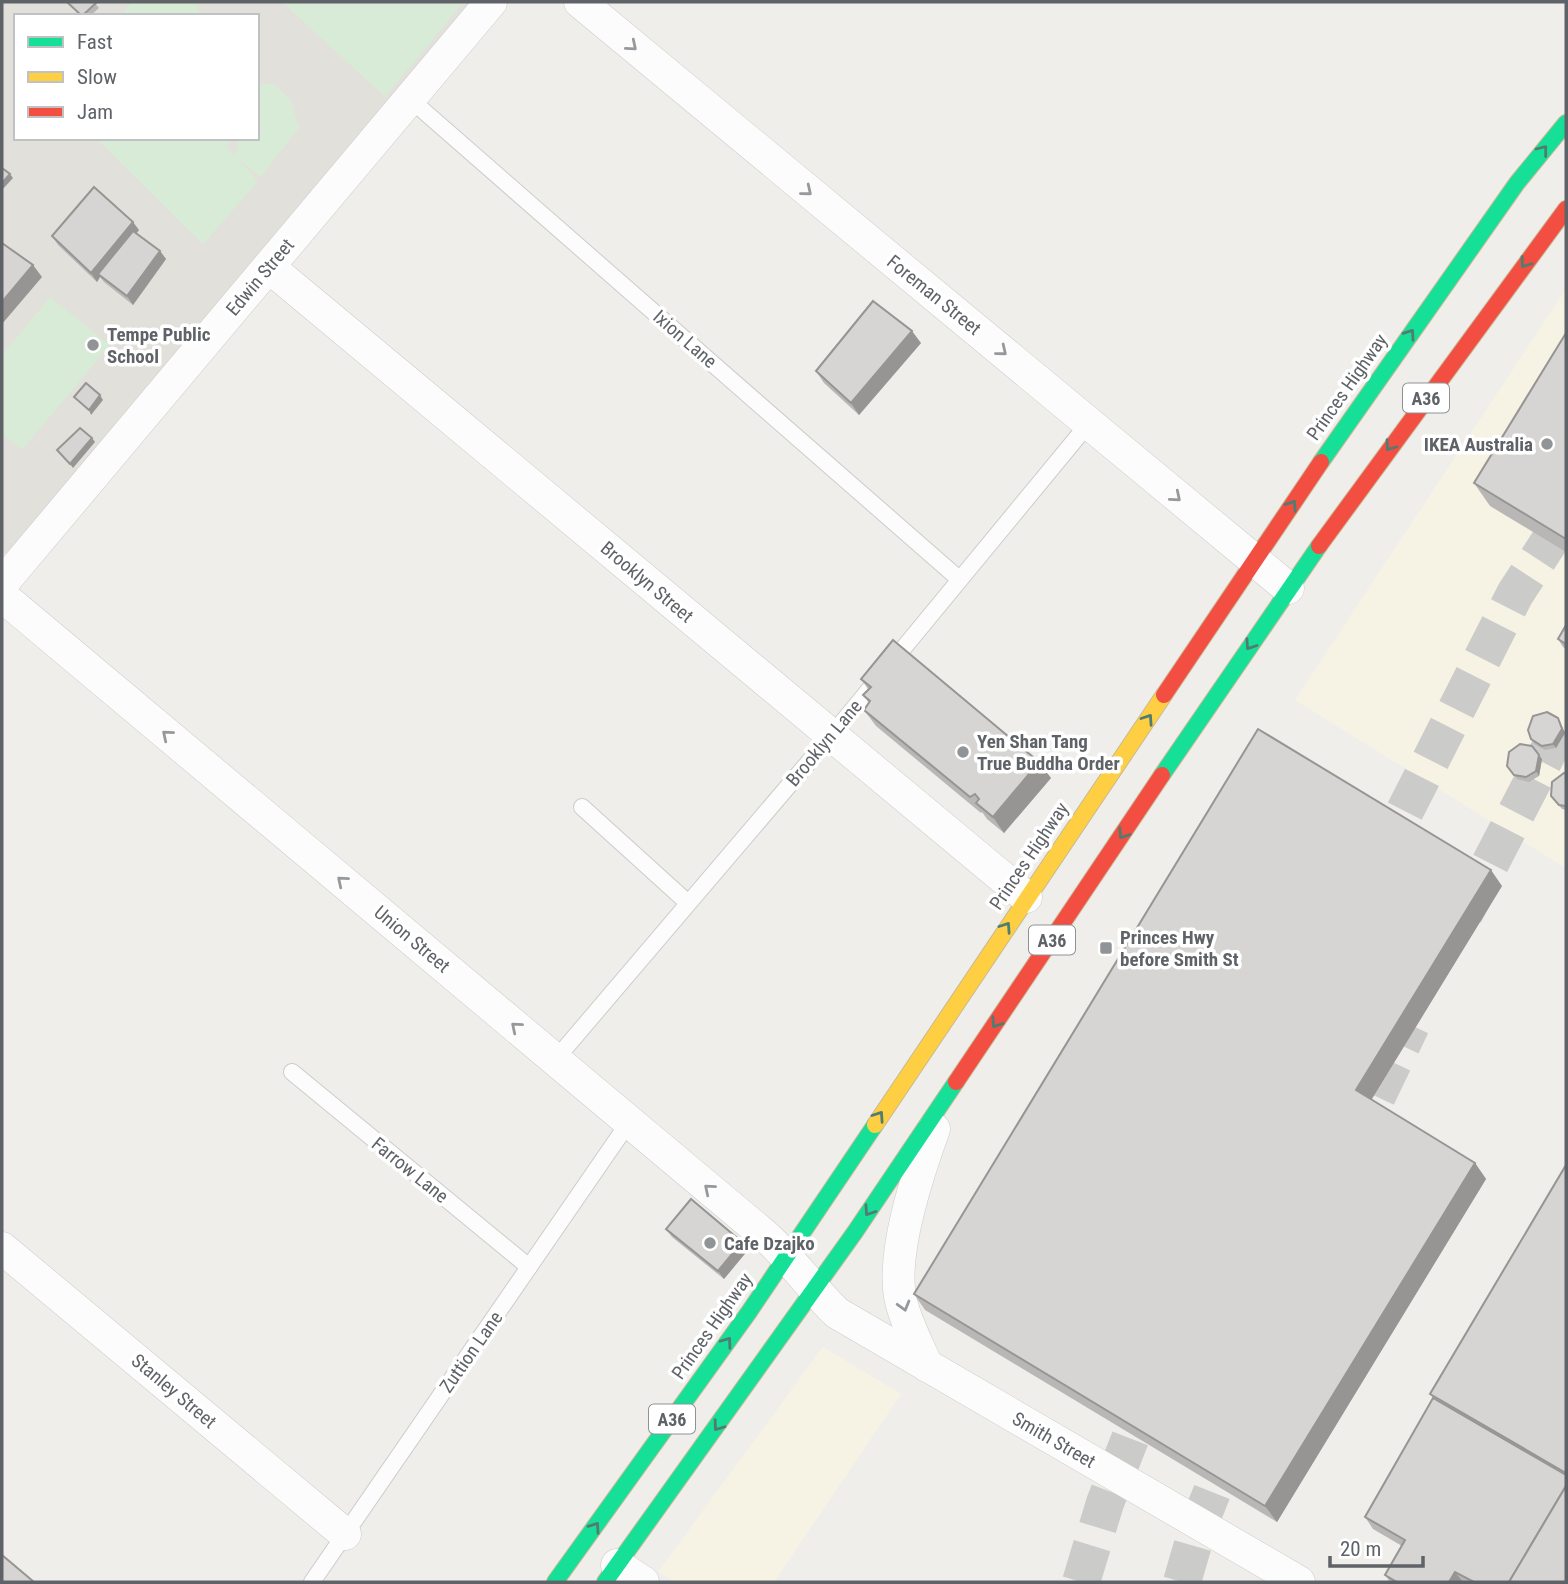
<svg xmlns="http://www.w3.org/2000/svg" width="1568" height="1584" font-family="'Roboto Condensed',sans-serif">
<rect width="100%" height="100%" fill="#efeeea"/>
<g fill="#f7f3e4">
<polygon points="1566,289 1566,868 1295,700"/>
<polygon points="823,1347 901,1394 774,1582 675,1582 658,1572"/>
</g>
<path fill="#e2e0da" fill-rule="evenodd" d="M2,2H470L11,552L2,554ZM16,16H257V138H16Z"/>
<g fill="#d8ebd6">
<polygon points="132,2 193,2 204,16 120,16"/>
<polygon points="282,2 464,2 385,97"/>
<polygon points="257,84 274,84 291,101 299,128 260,177 237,158 258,181 203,244 96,138 231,138 227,148 235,156 239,138 257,138"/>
<polygon points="50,297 110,345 22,450 2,434 2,355"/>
</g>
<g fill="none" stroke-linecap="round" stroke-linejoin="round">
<g stroke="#cbcbca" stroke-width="38" stroke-dasharray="38 19" stroke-linecap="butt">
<polyline points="1379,862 1515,594 1566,516"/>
<polyline points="1464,914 1566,717"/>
<polyline points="1352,1148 1411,1025"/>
<polyline points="1081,1582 1105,1503 1151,1385"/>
<polyline points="1182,1582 1198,1527 1234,1437"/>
</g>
<g stroke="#cbcccc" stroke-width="18">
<g id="lane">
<polyline points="410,99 959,579"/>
<polyline points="582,807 688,903"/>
<polyline points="555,1060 831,736 1089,423"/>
<polyline points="292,1072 529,1267"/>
<polyline points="312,1582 629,1122"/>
</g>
</g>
<g stroke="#cbcccc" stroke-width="33">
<g id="street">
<polyline points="580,2 1288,588"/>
<polyline points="269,267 1026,897"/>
<polyline points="2,584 491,2"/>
<path d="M2,596L762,1233C790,1257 810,1287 837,1313L1299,1582"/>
<polyline points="2,1248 345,1534"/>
<path d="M927,1366C918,1345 906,1323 901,1301C890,1255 918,1173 934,1129"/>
<polyline points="617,1565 643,1582"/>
</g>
</g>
<g stroke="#c8b996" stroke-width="18">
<g id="fast">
<polyline points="1321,462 1517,183 1566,123"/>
<polyline points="1162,775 1319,546"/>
<polyline points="555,1582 749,1312 875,1125"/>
<polyline points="605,1582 855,1232 956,1082"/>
</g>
</g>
<g stroke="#c8b996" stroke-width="18">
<polyline id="slow" points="875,1125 1164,695"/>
</g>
<g stroke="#c8b996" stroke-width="18">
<g id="jam">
<polyline points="1319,546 1566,209"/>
<polyline points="1164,695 1321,462"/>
<polyline points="956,1082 1162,775"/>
</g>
</g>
<use href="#lane" stroke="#fdfcfc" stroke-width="16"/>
<use href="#street" stroke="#fdfcfc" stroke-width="32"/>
<use href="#fast" stroke="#16e098" stroke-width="16"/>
<use href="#slow" stroke="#ffcf43" stroke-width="16"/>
<use href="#jam" stroke="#f24e42" stroke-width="16"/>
</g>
<g fill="#b8b7b5">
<polygon points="94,2 99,8 90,16 80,16 68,3"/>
<polygon points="139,230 136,234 160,251 166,259 133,305 104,282 100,277 97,282 58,245 52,236"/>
<polygon points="1566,333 1566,552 1490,506 1474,483"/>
<polygon points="921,343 859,415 824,383 816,371"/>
<polygon points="1566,625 1566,649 1563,647 1558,639"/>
<polygon points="861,679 1051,778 1004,833 987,819 982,812 981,813 876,726 864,710 869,703 863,695 868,689"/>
<polygon points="1558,718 1560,722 1565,733 1556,748 1545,750 1534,744 1531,739"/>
<polygon points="1542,759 1539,776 1529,782 1517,779 1507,766"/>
<polygon points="1566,774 1566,810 1562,809 1551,796"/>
<polygon points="1502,886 1371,1100 1475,1163 1486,1179 1277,1522 925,1310 914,1294"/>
<polygon points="1566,1165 1566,1582 1390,1582 1385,1575 1402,1546 1373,1529 1365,1517 1433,1398 1430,1394"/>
<polygon points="666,1229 742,1242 748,1250 724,1279 672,1237"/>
</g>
<g fill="#969594">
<polygon points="10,174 13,178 2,190 2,183"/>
<polygon points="133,222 139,230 101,276 98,274 100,277 97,282 91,273"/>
<polygon points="160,251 166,259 133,305 127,296"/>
<polygon points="33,265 42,277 2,324 2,302"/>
<polygon points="912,331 921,343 859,415 851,403"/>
<polygon points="100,395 103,400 91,415 89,410"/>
<polygon points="92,438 95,442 73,468 70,464"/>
<polygon points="1558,718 1560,722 1565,733 1556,748 1553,744"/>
<polygon points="1539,755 1542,759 1539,776 1536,771"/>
<polygon points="1039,762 1051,778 1004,833 993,817"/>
<polygon points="1491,870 1502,886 1367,1107 1356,1090"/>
<polygon points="1475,1163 1486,1179 1277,1522 1265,1506"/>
<polygon points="742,1242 748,1250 724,1279 718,1271"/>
<polygon points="1455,1572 1463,1582 1449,1582"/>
</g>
<g fill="#d6d5d3" stroke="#969594" stroke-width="2">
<polygon points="69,2 94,2 96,3 82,16 68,3"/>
<polygon points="2,168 10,174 2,183"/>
<polygon points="94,187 133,222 91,273 52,236"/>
<polygon points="133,231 160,251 127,296 98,274"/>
<polygon points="2,243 33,265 2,302"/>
<polygon points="873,301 912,331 851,403 816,371"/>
<polygon points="1566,333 1566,539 1474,483"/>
<polygon points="86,383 100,395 89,410 74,397"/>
<polygon points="80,428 92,438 70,464 57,450"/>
<polygon points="1566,625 1566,644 1558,639"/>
<polygon points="893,640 1039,762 993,817 976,803 979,799 975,794 970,797 864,710 870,701 863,695 871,687 861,679"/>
<polygon points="1547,712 1558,718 1562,729 1553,744 1542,746 1531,739 1528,730 1533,716"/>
<polygon points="1258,729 1491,870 1356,1090 1475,1163 1265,1506 914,1294"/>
<polygon points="1520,744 1532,746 1539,755 1536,771 1526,777 1514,775 1507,766 1509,752"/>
<polygon points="1564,773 1566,774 1566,806 1559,805 1551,796 1552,782"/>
<polygon points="1566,1165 1566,1473 1430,1394"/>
<polygon points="691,1199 742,1242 718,1271 666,1229"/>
<polygon points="1433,1398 1566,1475 1566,1486 1509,1582 1474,1582 1455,1572 1449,1582 1397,1582 1385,1575 1405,1540 1365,1517"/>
<polygon points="1566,1486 1566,1582 1509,1582"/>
<polygon points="2,1555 34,1582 2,1582"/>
</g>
<defs><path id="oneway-chevron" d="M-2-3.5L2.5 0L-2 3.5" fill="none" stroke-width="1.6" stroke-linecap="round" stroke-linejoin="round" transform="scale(1.75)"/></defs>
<g stroke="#96999c">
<use href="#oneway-chevron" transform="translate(632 46) rotate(40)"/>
<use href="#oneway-chevron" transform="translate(807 191) rotate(39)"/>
<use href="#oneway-chevron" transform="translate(1002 351) rotate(39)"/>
<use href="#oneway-chevron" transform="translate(1176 497) rotate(40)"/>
<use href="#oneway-chevron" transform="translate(167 735) rotate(-140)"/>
<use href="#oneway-chevron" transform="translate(342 881) rotate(-140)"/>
<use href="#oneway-chevron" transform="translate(516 1027) rotate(-140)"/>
<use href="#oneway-chevron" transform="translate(709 1189) rotate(-140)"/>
<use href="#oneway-chevron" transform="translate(904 1306) rotate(74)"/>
</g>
<g stroke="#507c72">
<use href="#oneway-chevron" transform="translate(1543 150) rotate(-52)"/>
<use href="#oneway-chevron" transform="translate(1525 263) rotate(126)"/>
<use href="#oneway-chevron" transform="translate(1410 334) rotate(-55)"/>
<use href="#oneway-chevron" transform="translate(1390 446) rotate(126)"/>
<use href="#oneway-chevron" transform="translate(1292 505) rotate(-56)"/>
<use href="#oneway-chevron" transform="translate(1250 645) rotate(124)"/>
<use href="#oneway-chevron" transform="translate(1148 719) rotate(-56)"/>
<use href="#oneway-chevron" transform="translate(1123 834) rotate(124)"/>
<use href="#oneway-chevron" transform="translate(1006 927) rotate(-56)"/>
<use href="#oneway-chevron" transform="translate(996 1023) rotate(124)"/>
<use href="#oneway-chevron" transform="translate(879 1116) rotate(-56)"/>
<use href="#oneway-chevron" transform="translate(869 1211) rotate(124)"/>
<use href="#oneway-chevron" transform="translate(727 1342) rotate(-54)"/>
<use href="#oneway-chevron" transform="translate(718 1426) rotate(126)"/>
<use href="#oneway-chevron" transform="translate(595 1527) rotate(-55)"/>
</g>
<g fill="#919496" stroke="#fff" stroke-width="2.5">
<circle cx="93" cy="345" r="7"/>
<circle cx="1547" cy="444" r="7"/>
<circle cx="963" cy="752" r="7"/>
<rect x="1099" y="941" width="14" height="14" rx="3.5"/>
<circle cx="710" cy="1243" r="7"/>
</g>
<g text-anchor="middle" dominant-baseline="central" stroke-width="7" stroke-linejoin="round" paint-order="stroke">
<g fill="#fff" stroke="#8f9295" stroke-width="2">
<rect x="1403" y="383.5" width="46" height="29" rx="5"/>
<rect x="1029" y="925.5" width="46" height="29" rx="5"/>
<rect x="649" y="1404.5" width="46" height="29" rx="5"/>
</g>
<g font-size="18" font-weight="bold" fill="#5f6368">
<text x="1426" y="398">A36</text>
<text x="1052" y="940">A36</text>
<text x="672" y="1419">A36</text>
</g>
<g font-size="19" fill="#5f6368" stroke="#fff">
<text transform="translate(260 277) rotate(-50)">Edwin Street</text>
<text transform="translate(934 295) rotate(39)">Foreman Street</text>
<text transform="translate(685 339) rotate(41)">Ixion Lane</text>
<text transform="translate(1347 387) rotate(-55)">Princes Highway</text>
<text transform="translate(647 582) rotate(40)">Brooklyn Street</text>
<text transform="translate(824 743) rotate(-50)">Brooklyn Lane</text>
<text transform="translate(1029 856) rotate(-56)">Princes Highway</text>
<text transform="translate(412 939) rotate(40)">Union Street</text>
<text transform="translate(410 1170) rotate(39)">Farrow Lane</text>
<text transform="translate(712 1326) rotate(-55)">Princes Highway</text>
<text transform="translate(471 1352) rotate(-55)">Zuttion Lane</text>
<text transform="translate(174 1391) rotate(40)">Stanley Street</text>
<text transform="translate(1054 1440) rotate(30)">Smith Street</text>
</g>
<g font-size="19" font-weight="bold" fill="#5f6368" stroke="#fff" text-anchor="start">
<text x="107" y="334">Tempe Public<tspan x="107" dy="22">School</tspan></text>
<text x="1533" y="444" text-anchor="end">IKEA Australia</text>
<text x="977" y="741">Yen Shan Tang<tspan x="977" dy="22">True Buddha Order</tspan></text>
<text x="1120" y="937">Princes Hwy<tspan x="1120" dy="22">before Smith St</tspan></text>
<text x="724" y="1243">Cafe Dzajko</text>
</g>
</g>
<rect width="1568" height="1584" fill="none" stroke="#5f6368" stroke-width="7"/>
<rect x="14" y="14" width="245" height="126" fill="#ffffff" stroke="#bfc1c3" stroke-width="2"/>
<rect x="28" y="37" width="35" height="10" fill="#16e098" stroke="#bfc1c3" stroke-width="2"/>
<text x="77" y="49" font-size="21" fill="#5f6368">Fast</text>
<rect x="28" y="72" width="35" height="10" fill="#ffcf43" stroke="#bfc1c3" stroke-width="2"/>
<text x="77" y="84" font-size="21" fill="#5f6368">Slow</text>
<rect x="28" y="107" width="35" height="10" fill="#f24e42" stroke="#bfc1c3" stroke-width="2"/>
<text x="77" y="119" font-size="21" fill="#5f6368">Jam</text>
<path d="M1330 1556v10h93v-10" fill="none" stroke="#5f6368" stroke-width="3.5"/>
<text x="1340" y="1556" font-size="21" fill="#5f6368" stroke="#ffffff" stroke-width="5" paint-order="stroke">20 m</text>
</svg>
